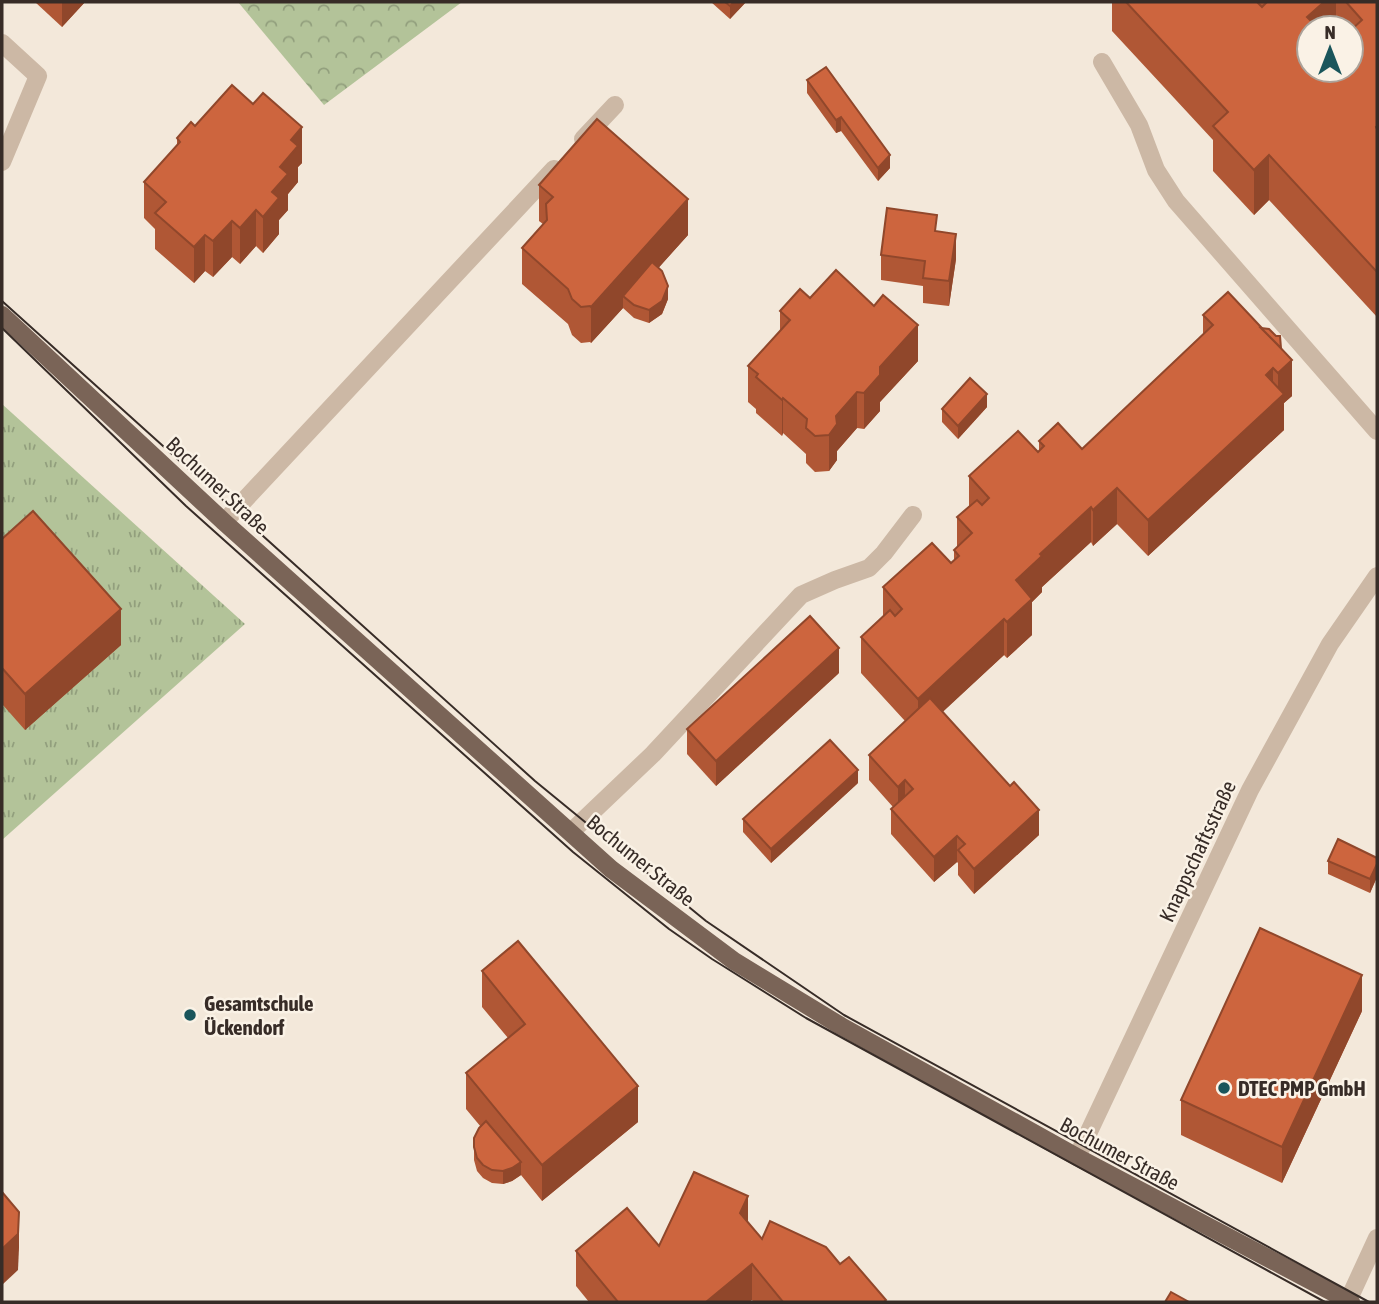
<svg xmlns="http://www.w3.org/2000/svg" width="1379" height="1304" font-family="'Asap Condensed',sans-serif">
<defs>
<pattern id="grass-tufts" width="24" height="20" patternUnits="userSpaceOnUse" patternTransform="scale(1.75)"><rect width="24" height="20" fill="#b3c399"/><path d="M3 7l-1-3M5 7V3M7 7l1-3M15 17l-1-3M17 17v-4M19 17l1-3" fill="none" stroke="#929f7d"/></pattern>
<pattern id="forest-crowns" width="20" height="18" patternUnits="userSpaceOnUse" patternTransform="scale(1.75)"><rect width="20" height="18" fill="#b3c399"/><path d="M2 6a3 3 0 1 1 6 0M12 15a3 3 0 1 1 6 0" fill="none" stroke="#929f7d"/></pattern>
</defs>
<rect width="100%" height="100%" fill="#f3e8da"/>
<polygon fill="url(#grass-tufts)" points="2,404 245,624 2,840"/>
<polygon fill="url(#forest-crowns)" points="238,2 462,2 324,105"/>
<g fill="none" stroke-linecap="round" stroke-linejoin="round">
<g stroke="#ccb8a5" stroke-width="18">
<polyline points="2,43 38,76 2,162"/>
<polyline points="1102,62 1139,125 1156,170 1176,201 1377,431"/>
<polyline points="583,139 615,105"/>
<polyline points="224,522 554,169"/>
<polyline points="571,832 653,754 801,595 835,580 869,568 884,553 913,515"/>
<polyline points="1077,1157 1250,790 1330,644 1377,576"/>
<polyline points="1348,1301 1377,1238"/>
</g>
<polyline stroke="#7a6457" stroke-width="18" points="2,315 224,522 611,869 734,961 841,1026 1077,1157 1351,1302"/>
<g stroke="#372c27" stroke-width="2">
<polyline points="2,301 535,781 706,921 844,1015 1369,1302"/>
<polyline points="2,328 186,506 573,852 669,929 712,959 806,1018 1325,1302"/>
</g>
</g>
<g fill="#b05735" fill-rule="evenodd">
<polygon points="35,2 85,2 62,27"/>
<polygon points="711,2 746,2 730,19"/>
<path d="M1112,2H1377V317L1269,200L1254,215L1213,171V140L1112,31ZM1309,28H1351V70Z"/>
<polygon points="807,80 890,168 878,181 841,131 836,133 807,93"/>
<polygon points="195,126 302,163 298,167 298,182 288,194 288,210 279,220 279,234 263,253 256,246 240,264 232,257 213,277 205,271 194,283 155,249 155,229 144,218 144,182 177,145 177,138"/>
<polygon points="539,185 688,235 658,268 668,299 662,314 649,323 634,318 623,308 591,343 590,342 581,343 572,335 568,324 522,284 522,248 543,224 539,221"/>
<polygon points="937,231 956,259 949,306 923,303 923,286 881,280 881,255"/>
<polygon points="810,298 918,361 880,402 880,411 864,429 857,428 837,451 837,460 829,471 815,472 806,463 806,454 783,433 782,436 756,413 756,409 748,402 748,366 780,331 780,311"/>
<polygon points="1203,315 1281,348 1292,396 1284,403 1284,430 1148,556 1117,524 1093,546 1091,542 1042,587 1042,592 1032,602 1032,635 1007,658 1004,655 942,712 1039,835 974,894 958,875 958,863 957,862 934,882 891,834 891,809 893,807 869,780 869,755 905,721 861,673 861,637 883,617 883,587 951,563 954,561 954,550 957,547 957,517 969,506 969,476 1038,452 1039,452 1039,441 1082,449 1203,335"/>
<polygon points="987,407 958,439 942,422 942,409"/>
<polygon points="2,539 121,645 25,730 2,704"/>
<polygon points="839,673 716,786 687,754 687,729"/>
<polygon points="858,783 771,863 743,832 743,819"/>
<polygon points="1377,858 1377,877 1370,893 1328,874 1328,861"/>
<polygon points="482,971 638,1122 542,1201 521,1175 512,1181 503,1184 492,1183 483,1178 477,1171 474,1160 474,1138 481,1127 466,1109 466,1073 508,1038 482,1007"/>
<polygon points="1362,1011 1282,1183 1181,1135 1181,1100"/>
<polygon points="748,1222 762,1239 840,1264 886,1302 753,1302 752,1300 749,1302 589,1302 576,1286 576,1251 659,1246"/>
</g>
<g fill="#90472b">
<polygon points="62,2 85,2 62,27"/>
<polygon points="734,2 746,2 730,19 730,6"/>
<polygon points="1324,2 1336,2 1336,28 1309,28 1307,17"/>
<polygon points="841,117 841,131 836,133 836,120"/>
<polygon points="302,127 302,163 298,167 298,182 288,194 288,210 279,220 279,234 263,253 263,217 272,192 280,167 291,140"/>
<polygon points="890,155 890,168 878,181 878,168"/>
<polygon points="1269,155 1269,200 1254,215 1254,170"/>
<polygon points="688,199 688,235 629,301 623,296 623,308 591,343 591,307"/>
<polygon points="256,210 256,246 240,264 240,228"/>
<polygon points="232,221 232,257 213,277 213,241"/>
<polygon points="956,234 956,259 949,306 949,281"/>
<polygon points="205,235 205,271 194,283 194,247"/>
<polygon points="668,286 668,299 662,314 649,323 649,310"/>
<polygon points="918,325 918,361 880,402 880,411 864,429 864,393 880,367"/>
<polygon points="1292,360 1292,396 1284,403 1284,430 1148,556 1148,520 1266,375 1273,368 1273,404 1278,400 1278,373"/>
<polygon points="857,392 857,428 837,451 837,460 829,471 829,435 836,416"/>
<polygon points="987,394 987,407 958,439 958,426"/>
<polygon points="783,398 783,433 782,436 782,400"/>
<polygon points="1117,488 1117,524 1093,546 1093,510"/>
<polygon points="1091,507 1091,542 1042,587 1042,592 1032,602 1032,635 1007,658 1007,622 1016,580 1040,554"/>
<polygon points="121,609 121,645 25,730 25,694"/>
<polygon points="1004,619 1004,655 918,735 918,699"/>
<polygon points="839,648 839,673 716,786 716,761"/>
<polygon points="858,770 858,783 771,863 771,849"/>
<polygon points="905,780 905,805 898,812 898,787"/>
<polygon points="1039,810 1039,835 974,894 974,869"/>
<polygon points="957,836 957,862 934,882 934,857"/>
<polygon points="1377,864 1377,877 1370,893 1370,879"/>
<polygon points="1362,975 1362,1011 1282,1183 1282,1147"/>
<polygon points="638,1086 638,1122 542,1201 542,1165"/>
<polygon points="521,1162 521,1175 512,1181 503,1184 503,1171"/>
<polygon points="748,1196 748,1232 740,1213"/>
<polygon points="19,1212 19,1248 18,1270 2,1285 2,1249"/>
<polygon points="752,1264 752,1300 749,1302 706,1302"/>
</g>
<g fill="#cd653e" stroke="#90472b" stroke-width="2">
<polygon points="725,2 734,2 730,6"/>
<polygon points="1126,2 1257,2 1262,7 1267,2 1324,2 1307,17 1318,28 1309,28 1309,70 1351,70 1351,30 1362,20 1346,2 1377,2 1377,126 1376,127 1377,129 1377,272 1269,155 1254,170 1213,126 1228,112"/>
<polygon points="826,67 890,155 878,168 841,117 836,120 807,80"/>
<polygon points="232,85 253,104 263,93 302,127 291,140 298,146 280,167 288,174 272,192 279,198 263,217 256,210 240,228 232,221 213,241 205,235 194,247 155,213 166,202 144,182 180,142 177,138 191,122 195,126"/>
<polygon points="597,119 688,199 591,307 590,306 581,307 572,299 568,289 522,248 547,220 546,204 553,197 539,185"/>
<polygon points="887,208 937,215 935,231 956,234 949,281 923,278 925,261 881,255"/>
<polygon points="652,262 662,271 668,286 662,301 649,310 634,305 623,296"/>
<polygon points="836,270 874,306 883,295 918,325 880,367 880,375 864,393 857,392 836,416 837,424 829,435 815,436 806,428 807,419 783,398 782,400 756,377 758,374 748,366 790,320 780,311 800,289 810,298"/>
<polygon points="1228,292 1292,360 1278,373 1273,368 1266,375 1284,394 1148,520 1117,488 1093,510 1091,507 1040,554 1042,556 1016,580 1032,599 1007,622 1004,619 918,699 861,637 890,610 895,616 902,609 883,587 932,543 951,563 959,556 954,550 972,533 957,517 977,500 982,505 989,498 969,476 1018,431 1038,452 1044,446 1039,441 1058,423 1082,449 1213,325 1203,315"/>
<polygon points="1261,328 1269,329 1276,336 1280,336 1281,348"/>
<polygon points="970,378 987,394 958,426 942,409"/>
<polygon points="33,511 121,609 25,694 2,668 2,539"/>
<polygon points="810,616 839,648 716,761 687,729"/>
<polygon points="930,698 1010,786 1014,782 1039,810 974,869 958,850 965,844 957,836 934,857 891,809 913,789 905,780 898,787 869,755"/>
<polygon points="830,740 858,770 771,849 743,819"/>
<polygon points="1338,839 1377,858 1377,864 1370,879 1328,861"/>
<polygon points="1260,928 1362,975 1282,1147 1181,1100"/>
<polygon points="518,941 638,1086 542,1165 466,1073 525,1024 482,971"/>
<polygon points="486,1121 521,1162 512,1168 503,1171 492,1170 483,1165 477,1158 474,1147 474,1138 479,1128"/>
<polygon points="694,1172 748,1196 740,1213 762,1239 770,1221 826,1247 840,1264 849,1257 886,1300 884,1302 783,1302 752,1264 706,1302 618,1302 576,1251 627,1208 659,1246"/>
<polygon points="2,1192 19,1212 18,1234 2,1249"/>
<polygon points="1171,1292 1189,1302 1165,1302"/>
</g>
<g fill="#1a555b" stroke="#faf2e6" stroke-width="2.5">
<circle cx="190" cy="1015" r="7"/>
<circle cx="1224" cy="1088" r="7"/>
</g>
<g text-anchor="middle" dominant-baseline="central" stroke-width="5" stroke-linejoin="round" paint-order="stroke">
<g font-size="21" fill="#372c27" stroke="#faf2e6">
<text transform="translate(218 485) rotate(43)">Bochumer Straße</text>
<text transform="translate(1197 851) rotate(-65)">Knappschaftsstraße</text>
<text transform="translate(641 860) rotate(39)">Bochumer Straße</text>
<text transform="translate(1120 1153) rotate(28)">Bochumer Straße</text>
</g>
<g font-size="21" font-weight="bold" fill="#372c27" stroke="#faf2e6" text-anchor="start">
<text x="204" y="1003">Gesamtschule<tspan x="204" dy="24">Ückendorf</tspan></text>
<text x="1238" y="1088">DTEC PMP GmbH</text>
</g>
</g>
<rect width="1379" height="1304" fill="none" stroke="#372c27" stroke-width="7"/>
<g transform="translate(1330 49)"><circle r="33" fill="#faf2e6" stroke="#aca39a" stroke-width="2"/>
<path d="M0-5L12 26L0 18L-12 26Z" fill="#1a555b"/>
<text y="-10" font-size="19" font-weight="bold" text-anchor="middle" fill="#372c27">N</text>
</g>
</svg>
